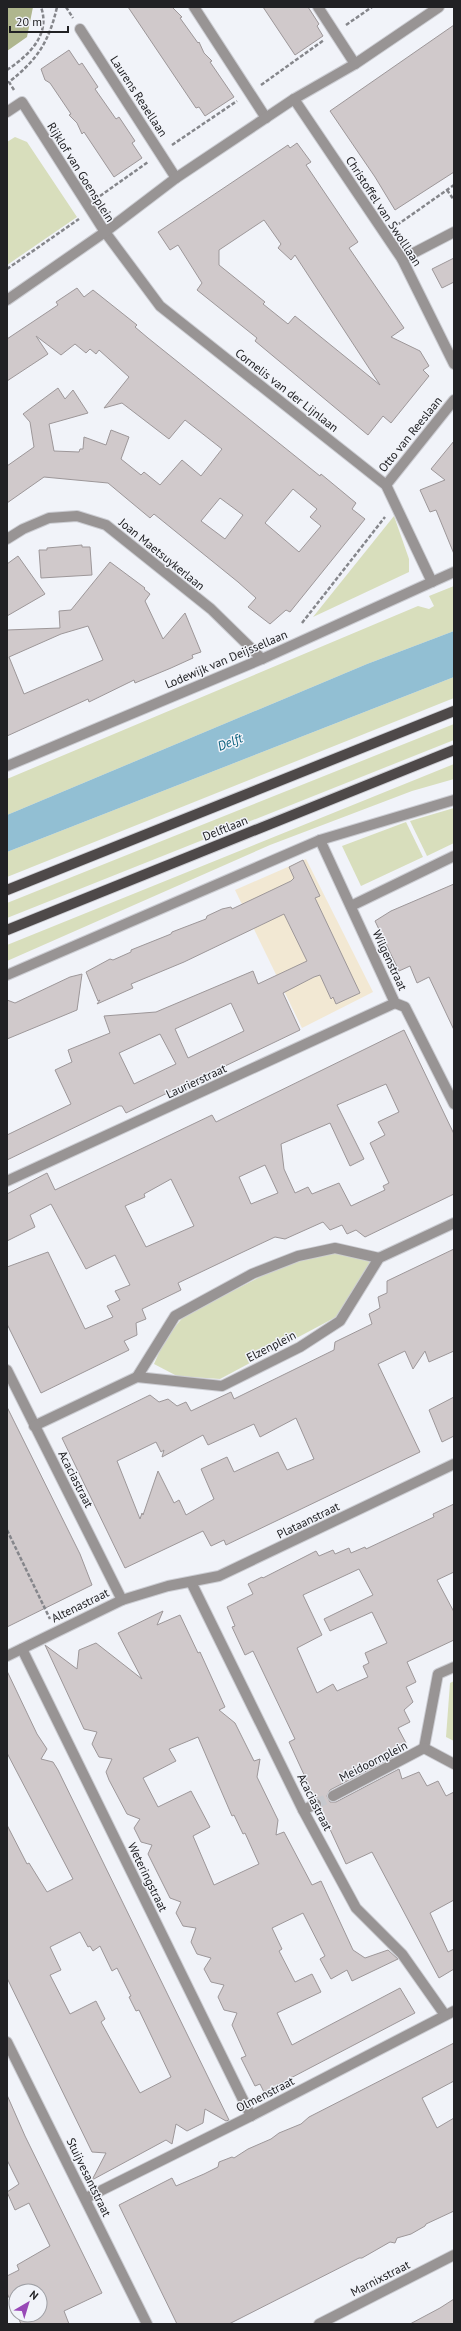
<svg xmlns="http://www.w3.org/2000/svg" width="461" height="2331" font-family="'PT Sans',sans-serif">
<rect width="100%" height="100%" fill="#f1f3f9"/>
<polygon fill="#f2e8d3" points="306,859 373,992 302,1028 235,890"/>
<g fill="#d8debc">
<polygon points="15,137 27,142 77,217 7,265 7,142"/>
<polygon points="394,516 409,559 409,572 313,617"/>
<polygon points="454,586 454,631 367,664 7,815 7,779 418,606 429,609 434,606 429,596"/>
<polygon points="454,677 454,698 7,877 7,852"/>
<polygon points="454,724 454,740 7,918 7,903"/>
<polygon points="454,764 454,779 412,791 270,845 7,961 7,945"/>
<polygon points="454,808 454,843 427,856 410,821"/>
<polygon points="406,822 423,857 361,886 342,846"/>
<polygon points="334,1252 379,1258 336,1317 220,1379 177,1376 154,1364 165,1339 184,1316 285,1264"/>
<polygon points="454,1681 454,1741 446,1737 450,1683"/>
</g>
<polygon fill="#afb68e" points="7,7 33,7 27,37 7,51"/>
<polygon fill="#92bfd3" points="454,631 454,677 7,852 7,815 367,664"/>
<g fill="#d0c9cb" stroke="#9d9799" fill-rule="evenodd">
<polygon points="128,7 172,7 182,17 180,18 198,43 199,42 204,53 212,61 210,62 234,97 205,116 199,107 196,108"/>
<polygon points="263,7 308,7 319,24 317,26 323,36 295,55"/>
<polygon points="454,25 454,172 395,210 375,177 330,111"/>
<polygon points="69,50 79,65 82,63 98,87 95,89 116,119 119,117 135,141 132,143 142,158 114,177 84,132 82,134 77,123 69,115 71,114 50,83 45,80 41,69"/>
<path d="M297,143L311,162L306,165L358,242L349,248L404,328L391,337L420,351L429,366L423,370L429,376L391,423L383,416L368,435L255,341L257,338L197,290L202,283L178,245L170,250L158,232L288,145L290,148ZM264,220L281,244L278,248L291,260L295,255L380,385L295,316L288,324L263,304L265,302L219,265V250Z"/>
<polygon points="454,258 454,282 442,288 432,269"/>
<path d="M77,288L84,297L93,290L137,325L135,327L148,338L320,476L321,474L356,503L352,509L365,519L290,612L286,610L270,624L248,607L256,598L238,582L154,514L150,518L108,483L44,477L7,503V466L34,447L30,422L23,414L58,388L65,399L73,390L88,413L49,424L54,451L79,452L80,449H83L84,437L106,445L111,430L129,437L121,459L141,475L144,472L160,485L182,460L201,476L222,449L185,420L169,439L122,403L104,408L129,377L99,350L96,354L90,349L86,353L75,344L61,355L36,336L48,354L7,381V339L58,305L56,302ZM293,489L317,509L310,517L321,526L299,552L265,523ZM220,498L243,515L225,539L201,521Z"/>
<polygon points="454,441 454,554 436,510 430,512 420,490 445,480 431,469"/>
<polygon points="82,545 82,547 90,547 92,575 41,578 39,550 47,550 47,548"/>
<polygon points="18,556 45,594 7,616 7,564"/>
<path d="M110,562L145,588L144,589L150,594L145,601L163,639L185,613L201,652L192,655L193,658L171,668L135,683L134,680L89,702L88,699L7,736V630L60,628L59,611L71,610ZM88,626L103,660L24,694L9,657L61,634Z"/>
<path d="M303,860L320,896L315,898L360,993L336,1004L333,997L331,999L320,975L314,977L283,993L300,1030L198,1079L200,1082L188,1088L186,1084L126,1113L122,1106H119L7,1160V1135L71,1104L55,1070L72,1062L68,1050L110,1033L104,1016L156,1012L253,971L258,984L307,961L284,914L184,962L131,984L133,988L97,1004L100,1000L98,1001L86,972L110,959L113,960L131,952V950L171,934L172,932L206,919L207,916L222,909L231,907L232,909L291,881L294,878L289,867ZM231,1003L244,1031L188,1058L175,1029ZM160,1034L176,1064L134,1084L119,1053Z"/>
<polygon points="454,884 454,1030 429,977 417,983 410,966 399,971 375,921 391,911"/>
<polygon points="82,974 77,1010 7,1039 7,1000 15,1003 70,977"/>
<path d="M404,1030L454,1134V1194L365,1237L356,1230L347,1234L342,1225L330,1230L323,1222L285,1239L275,1237L243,1252L178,1283L181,1290L142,1309L146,1319L136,1323L137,1335L124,1341L129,1350L41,1393L7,1324V1267L48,1252L85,1329L113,1317L107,1306L120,1300L115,1291L130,1285L115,1255L86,1269L51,1204L30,1215L35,1227L7,1241V1194L47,1173L55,1190L212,1115L216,1122ZM386,1084L399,1112L378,1122L385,1135L370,1143L389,1183L383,1186L385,1190L351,1206L339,1183L312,1194L308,1187L295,1193L284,1169L281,1144L330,1123L350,1166L364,1159L337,1105ZM265,1165L278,1193L251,1204L239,1177ZM171,1179L194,1226L146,1247L125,1206L145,1197L144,1194Z"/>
<path d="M454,1249V1351L429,1362L425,1351L413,1369L405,1351L378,1364L420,1452L226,1545L224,1540L211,1546L203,1531L125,1568L62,1438L150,1395L159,1402L168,1399L177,1406L186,1402L191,1411L231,1392L234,1399L334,1350L335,1342L372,1324L369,1314L380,1308L378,1297L387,1293V1281ZM296,1418L314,1459L287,1470L278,1452L234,1472L227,1457L201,1469L214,1499L186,1515L179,1500L174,1503L158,1471L143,1515L142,1513L140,1519L117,1461L156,1442L161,1452L164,1450L162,1457L203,1435L208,1445L254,1424L260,1437Z"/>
<polygon points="454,1397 454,1436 442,1442 429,1410"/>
<polygon points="7,1407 80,1554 92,1585 7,1627"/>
<path d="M454,1504V1572L437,1580L454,1612V1640L407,1662L416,1682L406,1687L413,1702L404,1710L410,1722L398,1728L406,1743L392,1750L395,1756L330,1790L327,1796L330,1802H336L399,1769L402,1779L419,1772L427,1786L438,1781L446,1796L454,1792V1900L430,1913L448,1952L454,1949V1969L439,1978L372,1852L346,1864L328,1825L318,1810L321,1807L322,1801L317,1798H313L306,1779L289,1742L295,1739L253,1651L245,1655L232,1627L235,1626L227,1607L253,1594L248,1584L262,1577L263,1578L316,1551L319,1556L333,1550L335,1554L349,1548L351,1553L365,1547L366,1549L434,1517L433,1514ZM359,1569L373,1595L324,1619L330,1631L372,1612L387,1643L365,1653L369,1663L363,1666L368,1677L337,1691L333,1684L317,1693L297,1648L322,1635L303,1595Z"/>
<path d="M163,1611L157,1625L180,1615L198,1653L200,1652L225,1707L219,1710L235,1723L254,1761L260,1759L257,1777L278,1820L276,1835L284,1832L312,1885L321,1881L353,1950L365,1958L388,1950L398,1959L352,1981L347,1970L331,1979L320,1959L325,1956L303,1913L272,1928L282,1949L279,1951L295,1982L312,1974L321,1992L277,2013L292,2045L400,1988L415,2013L264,2092L260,2084L255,2086L241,2058L246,2056L232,2025L237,2013L224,2010L218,1997L224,1985L211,1982L204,1969L211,1958L197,1954L191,1942L196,1928L183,1926L176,1913L181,1902L170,1898L148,1854L152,1845L141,1842L134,1828L140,1819L127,1814L109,1780L106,1772L112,1759L99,1757L92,1744L97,1732L84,1729L45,1645L77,1669L79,1650L96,1643L142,1679L118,1633ZM198,1737L232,1816L234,1815L243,1834L245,1833L259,1864L214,1885L193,1836L210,1827L191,1791L158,1807L143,1778L176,1761L169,1749Z"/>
<path d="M7,1671L37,1734L47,1749L41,1759L53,1762L58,1770L229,2120L226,2121L205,2109L203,2123L187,2131L176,2124L172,2144L166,2140L92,2180L106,2153L92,2152L7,1978V1825L27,1864L29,1863L47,1892L73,1879L7,1753ZM80,1932L88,1947L90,1946L93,1951L100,1946L112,1971L117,1968L131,1996L129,1997L136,2011L139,2010L171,2077L140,2093L101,2022L105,2019L96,2001L70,2014L50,1975L61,1970L50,1947Z"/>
<polygon points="454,2043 454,2081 422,2098 437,2128 454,2118 454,2211 426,2224 425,2226 411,2234 397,2238 395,2243 390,2242 362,2258 359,2258 229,2324 177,2324 119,2205 172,2178 176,2186 204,2174 218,2167 219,2162 232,2157 234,2158 248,2149 271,2139 279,2133 301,2124 309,2117"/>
<polygon points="7,2095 25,2136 102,2293 64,2311 69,2324 21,2324 17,2315 40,2315 40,2291 16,2291 16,2313 7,2293 7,2276 19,2270 17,2265 50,2246 29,2203 15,2210 7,2192 19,2184 7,2160"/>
<polygon points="454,2299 454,2324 410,2324 440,2308"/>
</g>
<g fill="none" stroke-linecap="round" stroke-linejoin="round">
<polyline stroke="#c7c9ce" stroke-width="10" stroke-dasharray="10 5" stroke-linecap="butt" points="316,1804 333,1796"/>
<g stroke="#cccdd3" stroke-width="12">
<g id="service">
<polyline points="194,7 266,118"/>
<polyline points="318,7 355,64"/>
<polyline points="80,29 176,178"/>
</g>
</g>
<g stroke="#cccdd3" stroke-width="12">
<g id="minor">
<polyline points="294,99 402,259 454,364"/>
<polyline points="7,112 22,102 105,232 160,306 386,485 432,582"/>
<polyline points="105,232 176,178 294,99 355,64 439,7"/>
<polyline points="402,259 454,232"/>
<polyline points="386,485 454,400"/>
<polyline points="7,539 23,529 49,518 77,516 106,525 211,609 262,659"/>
<polyline points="7,766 262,659 454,572"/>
<polyline points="320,840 395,1003 405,1007 454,1104"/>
<polyline points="351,906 454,856"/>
<polyline points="7,975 320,840 454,800"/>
<polyline points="7,1181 395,1003"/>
<polyline points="7,1370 122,1600"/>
<polyline points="137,1377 175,1316 252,1274 298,1256 335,1248 379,1258"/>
<polyline points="34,1426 137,1377 222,1386 300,1347 340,1321 379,1258 454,1223"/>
<polyline points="191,1582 303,1810 356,1908 402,1954 445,2015"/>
<polyline points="22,1649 251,2116"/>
<polyline points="424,1748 438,1674 454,1667"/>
<polyline points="424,1748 454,1764"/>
<polyline points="333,1796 424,1748"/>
<polyline points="303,1810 316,1804"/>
<polyline points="7,2042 147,2324"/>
<polyline points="86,2198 251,2116 454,2011"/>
</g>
</g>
<g stroke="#cccdd3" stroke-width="12">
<g id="tertiary">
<polyline points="7,300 105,232"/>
<polyline points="7,1656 122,1600 168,1586 219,1576 454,1464"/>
<polyline points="319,2324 454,2255"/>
</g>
</g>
<g stroke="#cccdd3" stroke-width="12">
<g id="primary">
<polyline points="7,890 454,711"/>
<polyline points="7,930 454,750"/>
</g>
</g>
<g stroke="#85868b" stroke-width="2.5" stroke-dasharray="4 2" stroke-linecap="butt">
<polyline points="66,7 73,18"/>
<polyline points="346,25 372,7"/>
<path d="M7,70C28,56 51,35 41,7"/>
<polyline points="261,85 324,40"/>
<path d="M14,90L9,82C37,60 49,42 57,7"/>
<polyline points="172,145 237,101"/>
<polyline points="447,190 454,200"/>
<polyline points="100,196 148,162"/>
<polyline points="397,225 454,185"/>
<polyline points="7,269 79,219"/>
<polyline points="302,623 385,517"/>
<polyline points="7,1530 50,1619"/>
</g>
<use href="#service" stroke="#989494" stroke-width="10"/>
<use href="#minor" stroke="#989494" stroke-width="10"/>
<use href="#tertiary" stroke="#989494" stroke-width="10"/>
<use href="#primary" stroke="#4e4949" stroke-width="10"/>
</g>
<g text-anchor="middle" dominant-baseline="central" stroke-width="3" stroke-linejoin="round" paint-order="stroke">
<g font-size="12" fill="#212124" stroke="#f1f3f9">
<text transform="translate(139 96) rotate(57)">Laurens Reaellaan</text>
<text transform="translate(81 172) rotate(58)">Rijklof van Goensplein</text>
<text transform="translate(384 211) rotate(57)">Christoffel van Swolllaan</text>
<text transform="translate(287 390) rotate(38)">Cornelis van der Lijnlaan</text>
<text transform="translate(410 434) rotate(-51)">Otto van Reeslaan</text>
<text transform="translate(162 554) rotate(39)">Joan Maetsuykerlaan</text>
<text transform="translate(226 659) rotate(-23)">Lodewijk van Deijssellaan</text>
<text transform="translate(225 828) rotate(-22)">Delftlaan</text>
<text transform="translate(390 960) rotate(65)">Wilgenstraat</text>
<text transform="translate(196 1081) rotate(-25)">Laurierstraat</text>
<text transform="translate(271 1346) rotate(-27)">Elzenplein</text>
<text transform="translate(76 1479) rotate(63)">Acaciastraat</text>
<text transform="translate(308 1520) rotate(-26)">Plataanstraat</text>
<text transform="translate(80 1605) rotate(-26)">Altenastraat</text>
<text transform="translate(373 1761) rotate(-27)">Meidoornplein</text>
<text transform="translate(315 1802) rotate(63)">Acaciastraat</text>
<text transform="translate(148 1877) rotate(64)">Weteringstraat</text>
<text transform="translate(265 2094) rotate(-27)">Olmenstraat</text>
<text transform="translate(89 2177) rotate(64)">Stuijvesantstraat</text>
<text transform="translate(380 2278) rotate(-27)">Marnixstraat</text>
</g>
<g font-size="13" font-style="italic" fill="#09607d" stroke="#f1f3f9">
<text transform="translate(230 742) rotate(-22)">Delft</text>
</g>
</g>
<rect width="461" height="2331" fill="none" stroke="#212124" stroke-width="16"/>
<g transform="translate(28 2303) rotate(38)"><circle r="19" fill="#f1f3f9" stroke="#9e9fa4"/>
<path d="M0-3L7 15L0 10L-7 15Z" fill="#9848b7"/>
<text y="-6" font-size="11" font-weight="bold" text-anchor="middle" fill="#212124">N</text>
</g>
<path d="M10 26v6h58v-6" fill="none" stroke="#212124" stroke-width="2"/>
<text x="16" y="26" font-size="12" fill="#212124" stroke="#f1f3f9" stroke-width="3" paint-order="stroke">20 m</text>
</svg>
